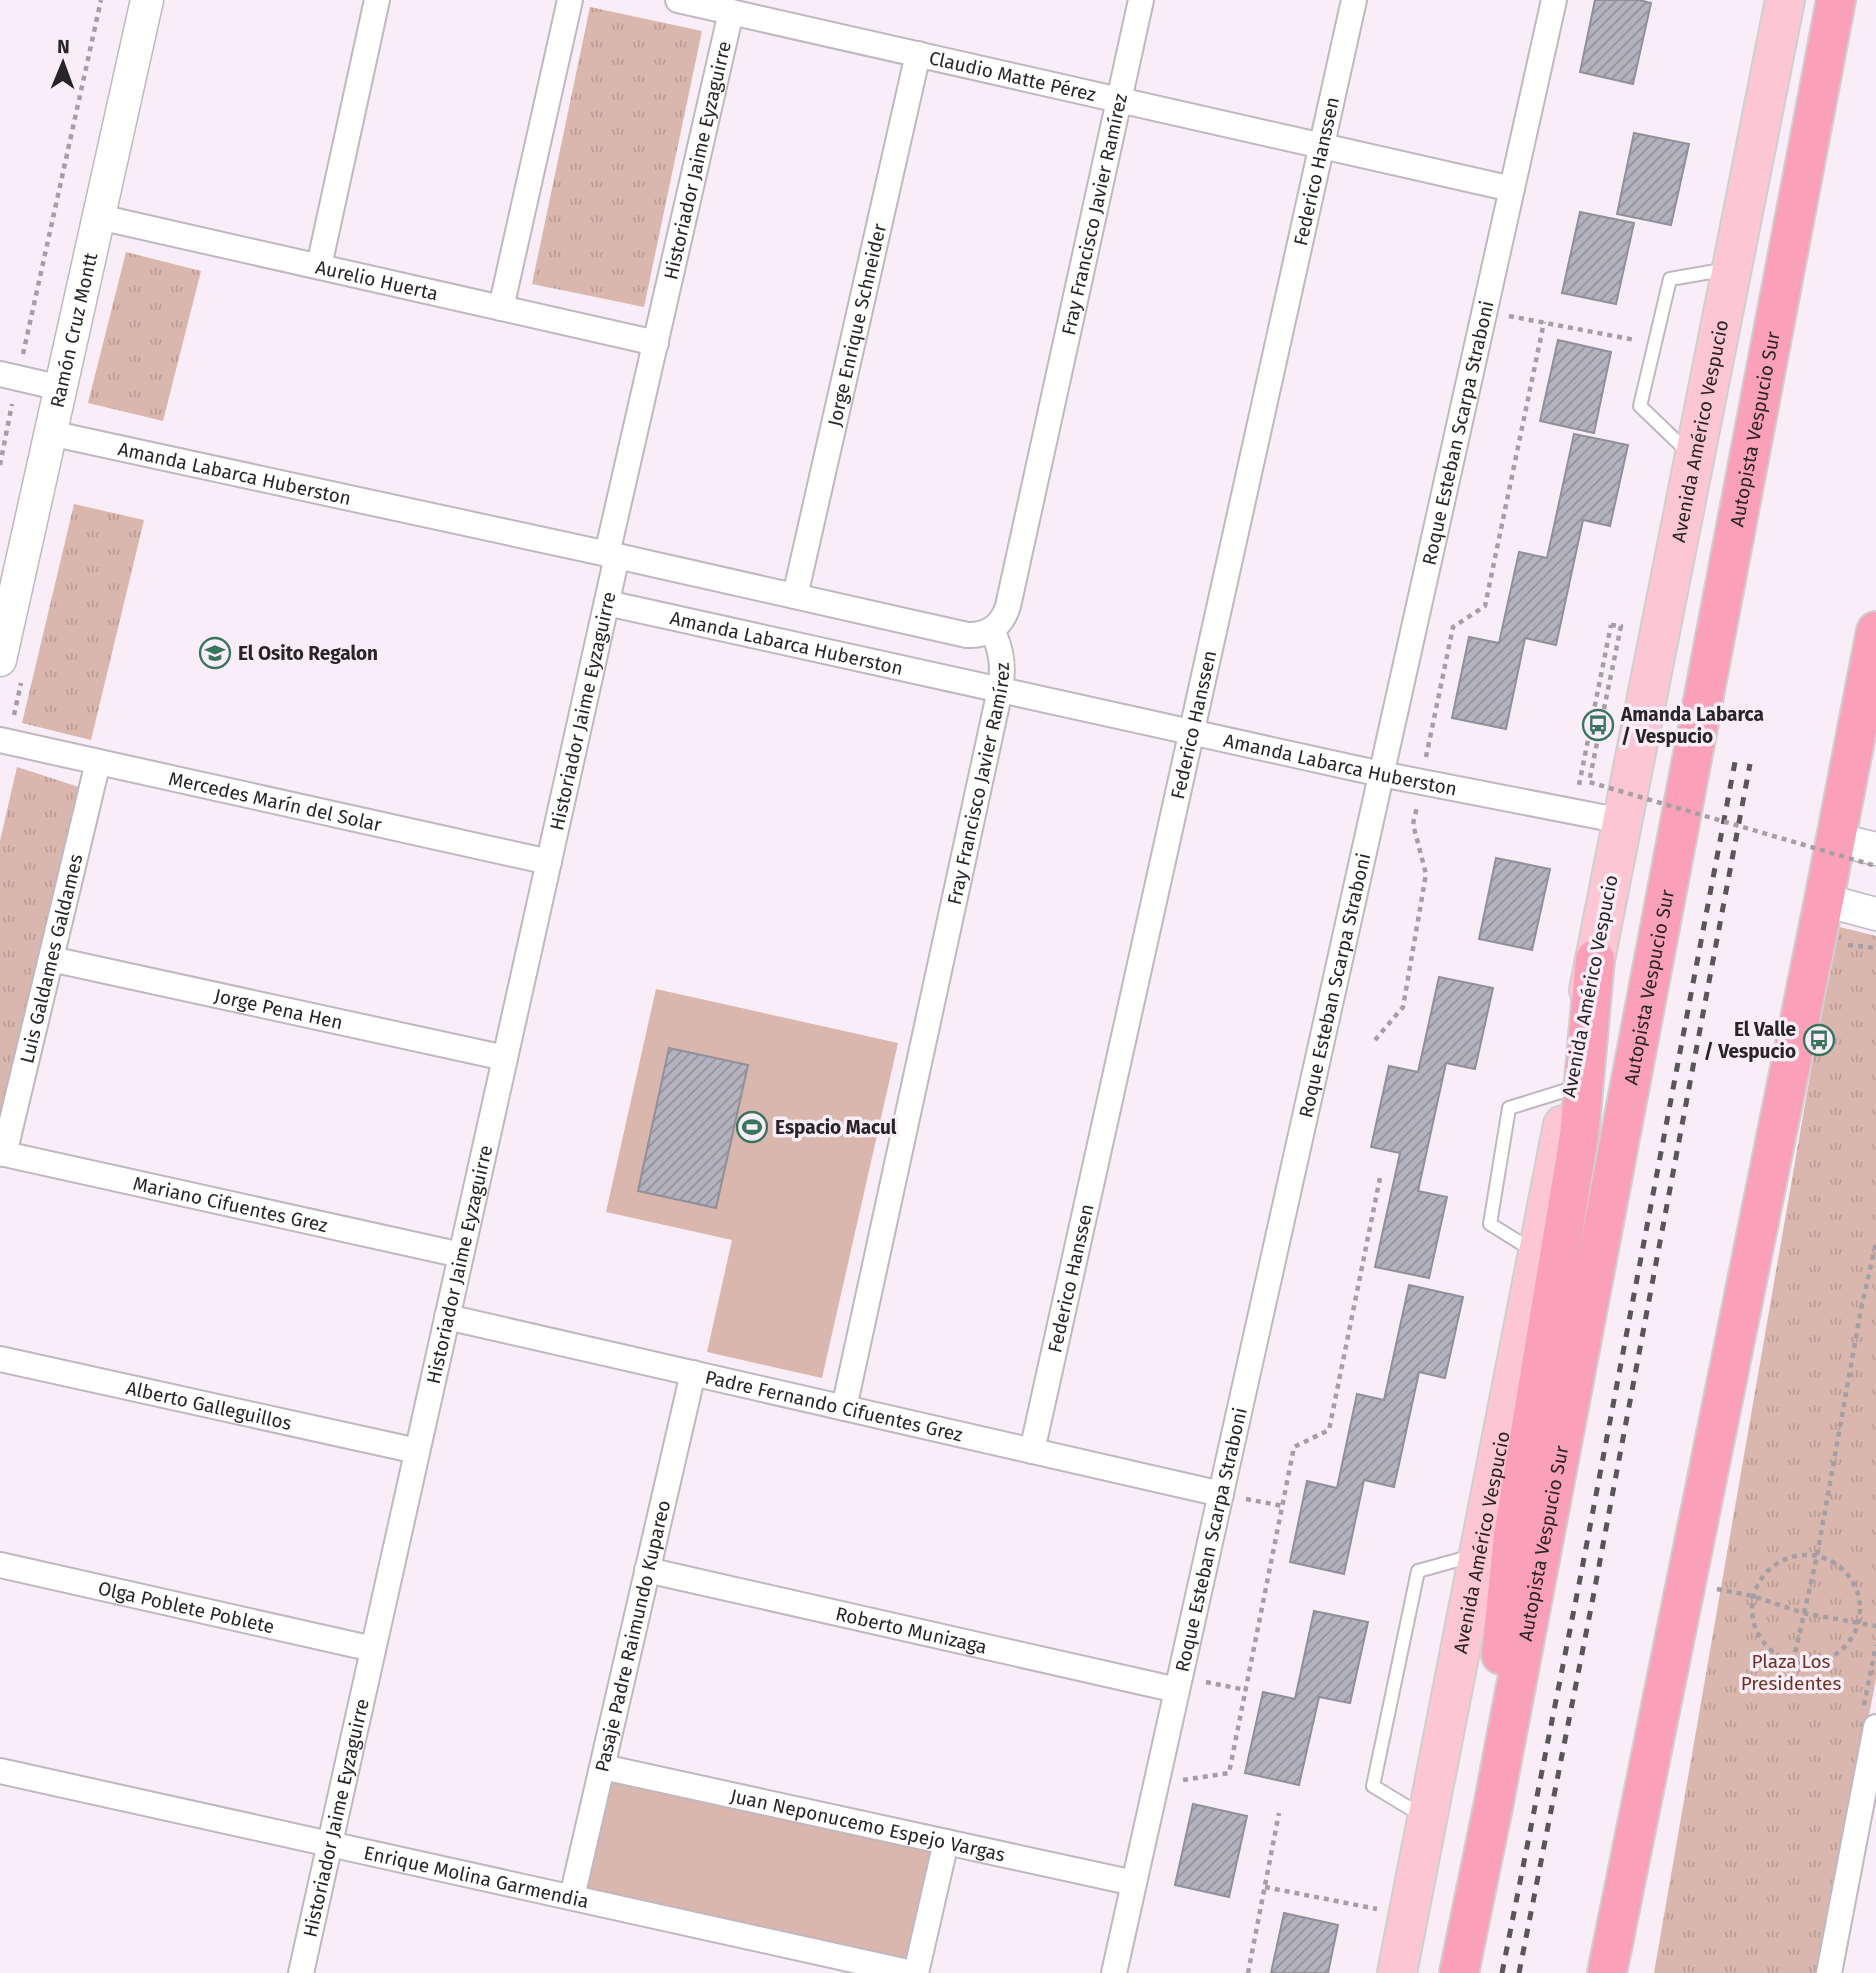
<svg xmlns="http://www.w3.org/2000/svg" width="1876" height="1973" font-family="'Fira Sans',sans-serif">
<defs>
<pattern id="park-tufts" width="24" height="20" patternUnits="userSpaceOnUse" patternTransform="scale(1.75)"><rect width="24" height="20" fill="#d9b7ae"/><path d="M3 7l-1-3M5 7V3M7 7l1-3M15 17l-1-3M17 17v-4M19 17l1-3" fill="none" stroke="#ba9d96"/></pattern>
<pattern id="building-hatch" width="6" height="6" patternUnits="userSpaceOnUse" patternTransform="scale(1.75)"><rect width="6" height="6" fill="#b4b2be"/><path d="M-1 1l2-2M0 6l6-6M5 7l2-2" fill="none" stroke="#92919a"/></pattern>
</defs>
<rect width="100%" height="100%" fill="#f9eef7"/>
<g fill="#d9b7ae">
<polygon points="656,989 898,1043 822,1378 707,1352 732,1240 606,1212"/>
<polygon points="612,1775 936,1850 908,1963 582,1894"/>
</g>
<g fill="url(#park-tufts)">
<polygon points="590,7 702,31 644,307 532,284"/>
<polygon points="126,252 201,271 163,421 88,403"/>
<polygon points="74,504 144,520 91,740 22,723"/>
<polygon points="17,767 79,787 0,1135 0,841"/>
<polygon points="1836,926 1876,936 1876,1679 1819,1973 1654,1973"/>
</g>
<g fill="url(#building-hatch)" stroke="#918f9a" stroke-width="2">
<polygon points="1595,0 1639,0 1651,3 1633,84 1580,72"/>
<polygon points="1634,133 1689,144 1671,225 1617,214"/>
<polygon points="1580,212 1634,223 1616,304 1562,293"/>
<polygon points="1558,340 1611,352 1594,433 1540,421"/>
<polygon points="1574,434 1628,445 1610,526 1583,520 1556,645 1525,638 1506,729 1452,718 1469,637 1499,643 1519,552 1547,558"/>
<polygon points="1496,858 1550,869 1532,950 1479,939"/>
<polygon points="1439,977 1493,988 1475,1069 1446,1063 1418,1191 1447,1197 1429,1278 1375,1267 1400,1153 1371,1147 1389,1066 1418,1072"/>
<polygon points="669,1048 748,1065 716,1208 638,1191"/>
<polygon points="1409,1285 1463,1297 1445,1378 1419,1372 1394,1487 1364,1480 1344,1574 1290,1562 1307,1481 1337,1488 1357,1394 1384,1400"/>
<polygon points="1314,1611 1368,1622 1350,1703 1319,1697 1299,1785 1245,1773 1263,1692 1295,1699"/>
<polygon points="1193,1804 1247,1816 1229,1897 1175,1885"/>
<polygon points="1284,1913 1338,1925 1328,1973 1271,1973"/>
</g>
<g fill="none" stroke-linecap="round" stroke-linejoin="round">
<g stroke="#c1b7c0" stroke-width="16">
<g id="service">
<polyline points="1690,454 1640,406 1670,279 1728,269"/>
<polyline points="1532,1250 1490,1224 1509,1108 1570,1089"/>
<polyline points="1421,1815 1373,1786 1418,1571 1472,1556"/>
</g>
</g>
<g stroke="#c1b7c0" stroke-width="28">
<g id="minor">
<path id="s1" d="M678,0L1512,189"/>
<path id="s2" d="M99,217L656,343"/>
<polyline points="319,266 377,0"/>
<polyline points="501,308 570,0"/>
<polyline points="0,374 61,388"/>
<path id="s3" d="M50,433L617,556L967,635C988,636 1002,626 1008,606L1141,0"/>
<path id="s4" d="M607,554L731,12"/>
<path id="s5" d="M795,596L918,54"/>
<path id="s6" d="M607,603L1381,774L1622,821"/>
<path id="s7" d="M0,740L549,862"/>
<path id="s8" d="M51,959L505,1058"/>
<path id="s9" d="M0,1153L461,1255"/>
<path id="s10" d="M4,1154L98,762"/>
<path id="s11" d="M447,1317L1221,1494"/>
<path id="s12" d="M0,1359L417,1451"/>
<path id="s13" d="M844,1408L1000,690C1004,668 1002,650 992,630"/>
<path id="s14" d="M1032,1451L1354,0"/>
<path id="s15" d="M0,1565L373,1649"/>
<path id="s16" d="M647,1570L1177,1690"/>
<path id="s17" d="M603,1767L1134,1883"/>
<path id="s18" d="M0,1771L912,1973"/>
<path id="s19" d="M572,1897L693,1373"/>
<path id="s20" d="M301,1973L617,556"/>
<polyline points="916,1973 946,1842"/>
<path id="s21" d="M1114,1973L1554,0"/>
<polyline points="1829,1973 1876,1727"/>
</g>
</g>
<g stroke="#c1b7c0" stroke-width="35">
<g id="tertiary">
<path id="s22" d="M0,660L147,0"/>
<polyline points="1836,839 1876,849"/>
<polyline points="1824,900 1876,914"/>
</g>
</g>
<g stroke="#d0cfcf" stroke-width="42">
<g id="primary">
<path id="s23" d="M1589,990L1785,0"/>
<path id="s24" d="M1397,1973L1563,1125"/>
</g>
</g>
<g stroke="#d0cfcf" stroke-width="42">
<g id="motorway">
<polyline points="1501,1655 1513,1535 1579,1136 1595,959"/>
<path id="s25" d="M1459,1973L1493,1807L1836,0"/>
<polyline points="1607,1973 1824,900 1876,631"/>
</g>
</g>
<g stroke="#a69ea5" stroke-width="4.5" stroke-dasharray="5 5" stroke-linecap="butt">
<polyline points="1509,316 1635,340"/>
<polyline points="23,354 101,0"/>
<polyline points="0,465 12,404"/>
<polyline points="14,715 21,683"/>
<polyline points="1426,757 1453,627 1485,606 1544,322"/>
<polyline points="1579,785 1611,625"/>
<polyline points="1848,945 1876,948"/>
<polyline points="1375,1040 1403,1007 1426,874 1413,824 1417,807"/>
<polyline points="1246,1499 1283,1506"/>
<circle cx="1806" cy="1609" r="54"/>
<polyline points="1717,1589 1753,1596 1803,1613 1876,1626"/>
<polyline points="1793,1662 1817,1556 1861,1309 1876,1243"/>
<polyline points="1206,1682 1246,1690"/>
<polyline points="1864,1705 1876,1645"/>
<polyline points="1183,1780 1229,1773 1294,1447 1329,1430 1380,1178"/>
<polyline points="1265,1887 1377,1909"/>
<polyline points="1248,1973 1279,1813"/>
</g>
<use href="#service" stroke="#fff" stroke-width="12"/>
<use href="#minor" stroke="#fff" stroke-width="24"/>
<use href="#tertiary" stroke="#fff" stroke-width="32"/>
<use href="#primary" stroke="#fdc6d5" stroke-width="38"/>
<use href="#motorway" stroke="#fba0b9" stroke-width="38"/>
<g stroke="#5a5559" stroke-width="5" stroke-dasharray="9 9" stroke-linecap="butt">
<polyline points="1502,1973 1581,1574 1735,762"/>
<polyline points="1519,1973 1592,1603 1750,764"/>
</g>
<polyline stroke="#a69ea5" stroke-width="4.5" stroke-dasharray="5 5" stroke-linecap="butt" points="1611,625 1621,626 1589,782 1876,866"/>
</g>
<defs>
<g id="school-ring" transform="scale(1.575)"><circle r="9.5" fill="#f9eef7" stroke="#39745e" stroke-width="1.5"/><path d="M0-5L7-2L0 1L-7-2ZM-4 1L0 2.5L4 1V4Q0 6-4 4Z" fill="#39745e"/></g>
<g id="bus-ring" transform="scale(1.575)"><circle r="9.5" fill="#f9eef7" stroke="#39745e" stroke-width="1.5"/><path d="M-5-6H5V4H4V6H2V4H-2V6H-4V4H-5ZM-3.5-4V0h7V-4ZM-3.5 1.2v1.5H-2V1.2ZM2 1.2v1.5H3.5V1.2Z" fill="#39745e"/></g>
<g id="stadium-ring" transform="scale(1.575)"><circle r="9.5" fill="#f9eef7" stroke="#39745e" stroke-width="1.5"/><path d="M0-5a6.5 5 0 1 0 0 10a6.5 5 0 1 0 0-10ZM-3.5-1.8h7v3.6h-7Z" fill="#39745e"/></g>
</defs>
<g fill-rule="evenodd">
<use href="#school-ring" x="215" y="653"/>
<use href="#bus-ring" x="1598" y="725"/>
<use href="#bus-ring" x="1819" y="1040"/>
<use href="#stadium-ring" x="752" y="1127"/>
</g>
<g text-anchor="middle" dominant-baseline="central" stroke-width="7" stroke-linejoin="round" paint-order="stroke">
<g font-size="19" fill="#282427" stroke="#f9eef7">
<text stroke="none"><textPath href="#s1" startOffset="343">Claudio Matte Pérez</textPath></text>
<text stroke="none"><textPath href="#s4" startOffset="404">Historiador Jaime Eyzaguirre</textPath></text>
<text stroke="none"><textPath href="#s14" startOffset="1311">Federico Hanssen</textPath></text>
<text stroke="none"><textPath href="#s3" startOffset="1395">Fray Francisco Javier Ramírez</textPath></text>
<text stroke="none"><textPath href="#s2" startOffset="285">Aurelio Huerta</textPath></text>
<text stroke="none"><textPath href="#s5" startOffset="278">Jorge Enrique Schneider</textPath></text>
<text stroke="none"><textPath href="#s22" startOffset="338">Ramón Cruz Montt</textPath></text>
<text stroke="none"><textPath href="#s23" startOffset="570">Avenida Américo Vespucio</textPath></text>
<text stroke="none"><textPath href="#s25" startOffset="1572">Autopista Vespucio Sur</textPath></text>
<text stroke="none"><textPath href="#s21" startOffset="1578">Roque Esteban Scarpa Straboni</textPath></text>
<text stroke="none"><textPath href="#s3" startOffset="189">Amanda Labarca Huberston</textPath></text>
<text stroke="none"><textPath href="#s6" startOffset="184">Amanda Labarca Huberston</textPath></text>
<text stroke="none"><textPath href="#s20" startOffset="1293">Historiador Jaime Eyzaguirre</textPath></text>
<text stroke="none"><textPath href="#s14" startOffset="744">Federico Hanssen</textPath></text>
<text stroke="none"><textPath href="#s6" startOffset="751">Amanda Labarca Huberston</textPath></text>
<text stroke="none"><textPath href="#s13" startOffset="639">Fray Francisco Javier Ramírez</textPath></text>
<text stroke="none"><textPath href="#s7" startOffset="282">Mercedes Marín del Solar</textPath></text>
<text stroke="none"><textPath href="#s10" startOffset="201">Luis Galdames Galdames</textPath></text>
<text stroke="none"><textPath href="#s21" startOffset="1012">Roque Esteban Scarpa Straboni</textPath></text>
<text transform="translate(1590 986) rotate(-79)">Avenida Américo Vespucio</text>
<text stroke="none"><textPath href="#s25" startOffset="1004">Autopista Vespucio Sur</textPath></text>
<text stroke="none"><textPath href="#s8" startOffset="233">Jorge Pena Hen</textPath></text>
<text stroke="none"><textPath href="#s9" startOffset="236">Mariano Cifuentes Grez</textPath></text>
<text stroke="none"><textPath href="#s20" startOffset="726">Historiador Jaime Eyzaguirre</textPath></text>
<text stroke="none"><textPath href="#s14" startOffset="177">Federico Hanssen</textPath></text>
<text stroke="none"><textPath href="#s12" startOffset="214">Alberto Galleguillos</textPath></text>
<text stroke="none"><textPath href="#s11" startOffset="397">Padre Fernando Cifuentes Grez</textPath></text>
<text stroke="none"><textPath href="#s21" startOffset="444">Roque Esteban Scarpa Straboni</textPath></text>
<text stroke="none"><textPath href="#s24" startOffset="439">Avenida Américo Vespucio</textPath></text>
<text stroke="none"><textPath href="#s25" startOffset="438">Autopista Vespucio Sur</textPath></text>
<text stroke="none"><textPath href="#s15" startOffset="191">Olga Poblete Poblete</textPath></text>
<text stroke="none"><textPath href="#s16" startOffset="271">Roberto Munizaga</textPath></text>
<text stroke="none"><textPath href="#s19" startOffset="268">Pasaje Padre Raimundo Kupareo</textPath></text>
<text stroke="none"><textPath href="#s20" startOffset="159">Historiador Jaime Eyzaguirre</textPath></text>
<text stroke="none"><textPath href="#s17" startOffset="271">Juan Neponucemo Espejo Vargas</textPath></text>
<text stroke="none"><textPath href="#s18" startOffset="488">Enrique Molina Garmendia</textPath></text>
</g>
<g font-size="19" font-weight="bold" fill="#282427" stroke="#f9eef7" text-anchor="start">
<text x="238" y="653">El Osito Regalon</text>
<text x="1621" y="714">Amanda Labarca<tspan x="1621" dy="22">/ Vespucio</tspan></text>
<text x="1796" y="1029" text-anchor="end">El Valle<tspan x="1796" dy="22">/ Vespucio</tspan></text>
<text x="775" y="1127">Espacio Macul</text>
</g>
<g font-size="19" fill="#6b3225" stroke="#f9eef7">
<text x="1791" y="1661">Plaza Los<tspan x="1791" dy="22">Presidentes</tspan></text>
</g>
</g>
<g transform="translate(63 63) rotate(1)" stroke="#f9eef7" stroke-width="5" paint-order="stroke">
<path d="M0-5L12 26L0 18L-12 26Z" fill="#282427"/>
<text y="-10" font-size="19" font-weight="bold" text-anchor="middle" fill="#282427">N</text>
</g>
</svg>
